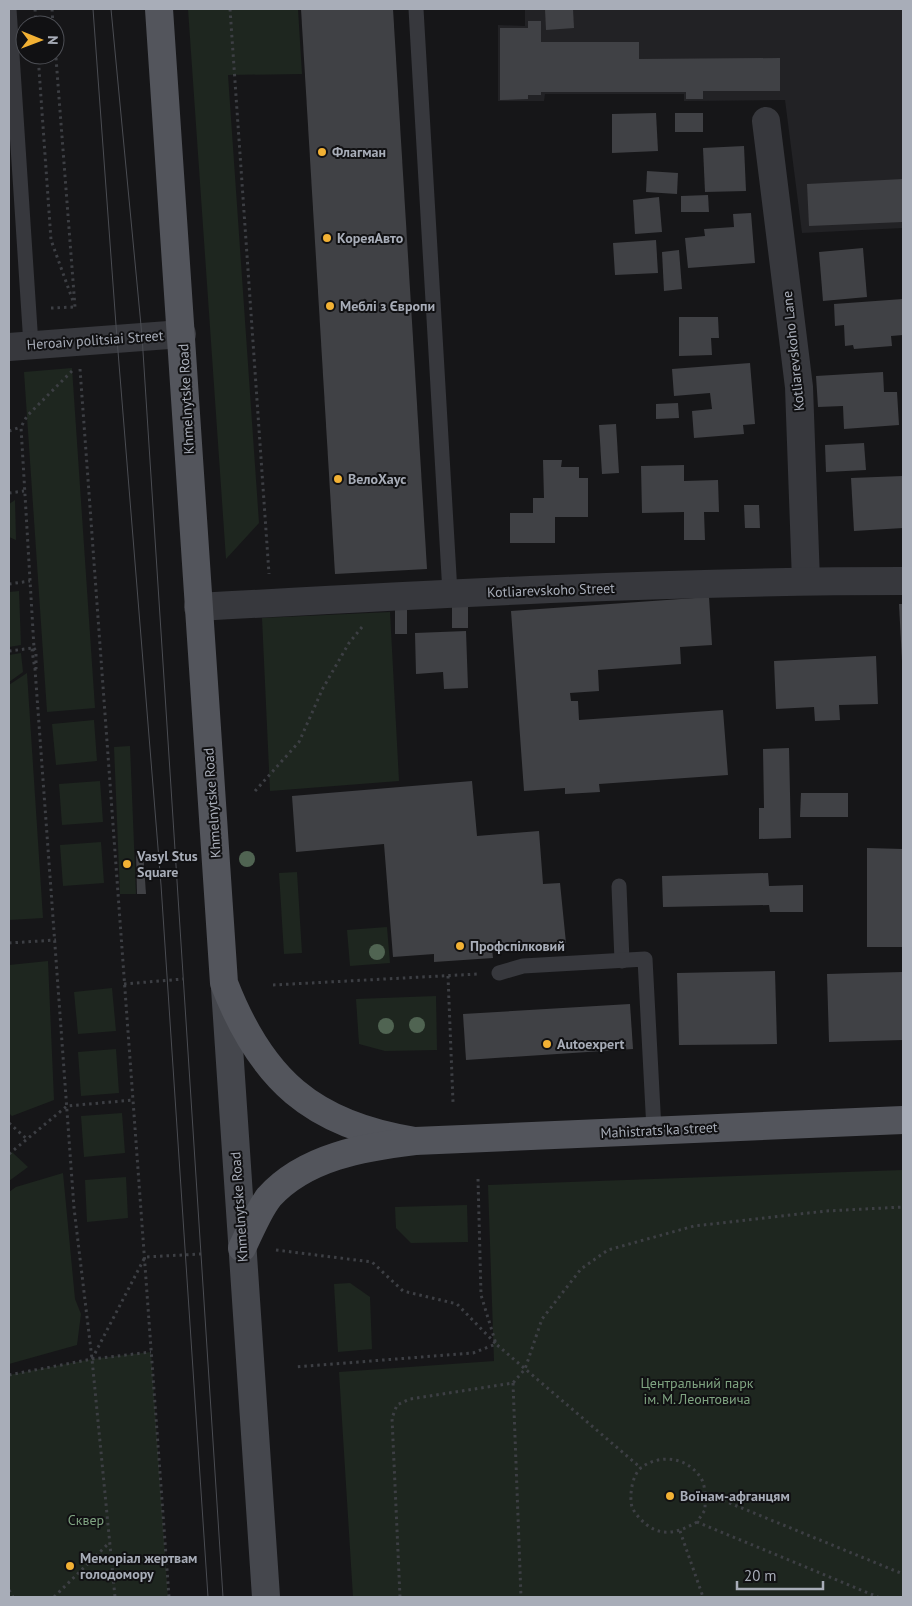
<svg xmlns="http://www.w3.org/2000/svg" width="912" height="1606" font-family="'PT Sans',sans-serif">
<rect width="100%" height="100%" fill="#161618"/>
<polygon fill="#222225" points="525,9 903,9 903,228 802,233 785,100 684,101 684,94 545,94 544,101 498,101 498,25 525,26"/>
<g fill="#1e261f">
<polygon points="188,9 298,9 302,74 228,75 259,523 226,559"/>
<polygon points="72,368 95,708 47,712 24,372"/>
<polygon points="15,500 16,540 9,537 9,504"/>
<polygon points="19,591 21,645 9,647 9,592"/>
<polygon points="390,612 399,781 270,791 262,618"/>
<polygon points="21,653 23,672 9,682 9,655"/>
<polygon points="27,673 43,918 9,920 9,685"/>
<polygon points="94,720 97,761 56,765 52,724"/>
<polygon points="130,746 136,894 120,894 114,747"/>
<polygon points="100,781 103,822 62,825 59,784"/>
<polygon points="101,842 104,883 63,886 60,845"/>
<polygon points="297,872 302,953 284,954 279,873"/>
<polygon points="387,927 390,963 350,966 347,930"/>
<polygon points="48,961 54,1100 12,1116 9,1113 9,965"/>
<polygon points="112,988 116,1031 78,1034 74,992"/>
<polygon points="436,996 437,1050 385,1051 359,1044 356,999"/>
<polygon points="116,1049 119,1093 81,1096 78,1052"/>
<polygon points="122,1113 125,1153 84,1157 81,1116"/>
<polygon points="12,1152 28,1167 9,1181 9,1154"/>
<polygon points="903,1170 903,1597 353,1597 339,1372 494,1361 488,1185"/>
<polygon points="63,1173 75,1299 81,1314 77,1345 9,1364 9,1192 16,1187"/>
<polygon points="126,1177 128,1218 87,1222 85,1180"/>
<polygon points="467,1205 468,1242 411,1243 396,1228 395,1207"/>
<polygon points="350,1283 370,1297 372,1349 338,1352 334,1284"/>
<polygon points="151,1352 168,1597 9,1597 9,1375 92,1359"/>
</g>
<g fill="#404145">
<polygon points="301,9 393,9 427,569 335,574"/>
<polygon points="545,9 573,9 574,28 546,30"/>
<polygon points="528,21 541,21 541,42 639,42 639,59 780,58 780,91 703,91 703,99 686,99 686,92 541,92 541,95 528,95 528,99 500,100 500,28 528,28"/>
<polygon points="656,113 658,151 612,153 612,114"/>
<rect x="675" y="113" width="28" height="19"/>
<polygon points="744,146 746,191 705,192 703,148"/>
<polygon points="647,171 678,173 677,194 646,192"/>
<polygon points="903,179 903,222 809,226 807,184"/>
<polygon points="708,195 709,212 681,212 681,196"/>
<polygon points="659,197 662,232 635,234 633,200"/>
<polygon points="751,213 755,263 688,268 685,238 705,236 704,229 734,227 733,214"/>
<polygon points="656,240 658,273 615,275 613,243"/>
<polygon points="863,248 867,297 823,301 819,252"/>
<polygon points="679,250 682,289 664,291 662,252"/>
<polygon points="903,299 903,335 891,336 892,346 854,349 853,345 845,346 844,325 835,326 834,304"/>
<polygon points="679,317 718,317 719,338 711,338 712,355 679,356"/>
<polygon points="750,363 755,424 743,425 744,434 694,438 692,411 712,409 710,393 674,396 672,369"/>
<polygon points="883,372 884,392 897,392 899,425 844,429 843,406 818,407 816,376"/>
<polygon points="678,403 679,418 656,419 656,404"/>
<polygon points="616,424 619,473 602,474 599,425"/>
<polygon points="864,443 866,470 826,472 825,445"/>
<polygon points="543,460 562,460 561,467 579,467 579,478 588,478 588,517 555,517 555,543 510,543 510,513 533,513 533,498 544,498"/>
<polygon points="684,465 684,481 718,480 719,512 704,512 705,540 684,540 684,512 642,513 641,466"/>
<polygon points="903,476 903,528 854,531 851,478"/>
<polygon points="744,505 759,505 760,528 745,528"/>
<polygon points="709,597 712,645 680,647 681,664 598,670 599,691 570,693 571,701 578,701 579,720 723,710 728,775 599,784 600,792 565,794 565,788 524,791 511,611"/>
<rect x="452" y="604" width="16" height="24"/>
<polygon points="899,604 903,604 903,661 902,661"/>
<rect x="395" y="610" width="12" height="24"/>
<polygon points="466,631 468,688 444,689 443,672 416,674 415,633"/>
<polygon points="876,656 878,704 839,705 840,720 815,721 814,707 776,709 774,661"/>
<polygon points="789,748 791,838 759,839 759,808 764,808 763,749"/>
<polygon points="472,781 477,836 539,831 543,884 560,883 566,943 492,949 493,958 434,962 434,954 393,957 384,844 296,852 292,796"/>
<polygon points="801,793 848,793 848,817 800,817"/>
<polygon points="867,848 903,849 903,947 867,947"/>
<polygon points="136,851 143,851 146,894 137,894"/>
<polygon points="768,873 769,886 803,885 803,912 770,912 769,905 663,907 662,876"/>
<polygon points="775,971 777,1044 679,1045 677,973"/>
<polygon points="903,972 903,1040 829,1042 827,974"/>
<polygon points="630,1004 633,1049 466,1060 463,1014"/>
</g>
<g fill="none" stroke-linecap="round" stroke-linejoin="round">
<g stroke="#3d3f44" stroke-width="3" stroke-dasharray="2.5 4" stroke-linecap="butt">
<polyline points="35,9 36,25"/>
<polyline points="52,9 53,25"/>
<polyline points="230,9 269,574"/>
<polyline points="55,45 75,307"/>
<polyline points="38,55 51,240 73,301"/>
<polyline points="51,308 75,307"/>
<polyline points="80,369 169,1597"/>
<polyline points="72,371 27,416 21,427 34,648 32,651 35,669 74,1208 92,1359 115,1597"/>
<polyline points="9,431 21,427"/>
<polyline points="9,493 24,491"/>
<polyline points="9,584 30,581"/>
<polyline points="34,648 36,651 36,669"/>
<polyline points="9,651 33,648"/>
<polyline points="255,791 299,742 323,688 349,643 362,627"/>
<polyline points="9,943 56,940"/>
<polyline points="448,976 453,1102"/>
<polyline points="124,984 183,979"/>
<polyline points="273,985 478,974"/>
<polyline points="9,1123 28,1140"/>
<polyline points="9,1154 67,1106 133,1100"/>
<polyline points="478,1179 481,1295 496,1344 641,1468"/>
<polyline points="276,1250 372,1262 403,1291 457,1304 496,1344 473,1353 294,1367"/>
<polyline points="92,1359 145,1257 201,1254"/>
<polyline points="9,1375 92,1359 151,1352"/>
<polyline points="513,1383 521,1597"/>
<polyline points="705,1493 903,1574"/>
<path d="M697,1522C681,1531 664,1538 647,1525C641,1520 635,1514 632,1507C629,1496 632,1474 642,1467C662,1453 690,1458 702,1480C706,1488 705,1501 705,1510L697,1522L878,1597"/>
<polyline points="680,1531 703,1597"/>
<polyline points="9,1590 13,1597"/>
<polyline points="54,1597 109,1543"/>
<polyline points="400,1597 392,1418 397,1405 410,1399 513,1383 525,1369 542,1319 581,1269 608,1250 694,1226 826,1211 903,1207"/>
</g>
<g stroke="#37383d" stroke-width="15">
<polyline points="9,9 31,345"/>
<polyline points="416,9 450,593"/>
<polyline points="619,886 622,961"/>
<polyline points="499,973 523,966 645,959 654,1130"/>
</g>
<g stroke="#37383d" stroke-width="28">
<polyline points="766,121 799,387 806,581"/>
<polyline points="9,347 182,334"/>
<path d="M198,607C433,594 668,581 903,581"/>
</g>
<polyline stroke="#45474d" stroke-width="28" points="225,988 266,1597"/>
<g stroke="#53555c" stroke-width="28">
<path d="M159,9L224,983C261,1079 312,1125 415,1141"/>
<path d="M242,1248C250,1232 258,1211 269,1197C305,1157 364,1147 415,1141L903,1120"/>
</g>
<g stroke="#4a4c52" stroke-width="1">
<polyline points="93,9 117,339 161,885 208,1597"/>
<polyline points="111,9 142,336 223,1597"/>
</g>
</g>
<g fill="#506452">
<circle cx="247" cy="859" r="8"/>
<circle cx="377" cy="952" r="8"/>
<circle cx="417" cy="1025" r="8"/>
<circle cx="386" cy="1026" r="8"/>
</g>
<g fill="#f2b134" stroke="#111113" stroke-width="2">
<circle cx="322" cy="152" r="5"/>
<circle cx="327" cy="238" r="5"/>
<circle cx="330" cy="306" r="5"/>
<circle cx="338" cy="479" r="5"/>
<circle cx="127" cy="864" r="5"/>
<circle cx="460" cy="946" r="5"/>
<circle cx="547" cy="1044" r="5"/>
<circle cx="670" cy="1496" r="5"/>
<circle cx="70" cy="1566" r="5"/>
</g>
<g text-anchor="middle" dominant-baseline="central" stroke-width="4" stroke-linejoin="round" paint-order="stroke">
<g font-size="14" font-weight="bold" fill="#a8adb8" stroke="#111113" text-anchor="start">
<text x="332" y="152">Флагман</text>
<text x="337" y="238">КореяАвто</text>
<text x="340" y="306">Меблі з Європи</text>
<text x="348" y="479">ВелоХаус</text>
<text x="137" y="856">Vasyl Stus<tspan x="137" dy="16">Square</tspan></text>
<text x="470" y="946">Профспілковий</text>
<text x="557" y="1044">Autoexpert</text>
<text x="680" y="1496">Воїнам-афганцям</text>
<text x="80" y="1558">Меморіал жертвам<tspan x="80" dy="16">голодомору</tspan></text>
</g>
<g font-size="14" fill="#a8adb8" stroke="#111113">
<text transform="translate(95 340) rotate(-4)">Heroaiv politsiai Street</text>
<text transform="translate(793 351) rotate(-96)">Kotliarevskoho Lane</text>
<text transform="translate(186 399) rotate(-93)">Khmelnytske Road</text>
<text transform="translate(551 590) rotate(-2)">Kotliarevskoho Street</text>
<text transform="translate(212 803) rotate(-94)">Khmelnytske Road</text>
<text transform="translate(659 1130) rotate(-3)">Mahistrats'ka street</text>
<text transform="translate(239 1207) rotate(-94)">Khmelnytske Road</text>
</g>
<g font-size="14" fill="#7fa381" stroke="#111113">
<text x="697" y="1383">Центральний парк<tspan x="697" dy="16">ім. М. Леонтовича</tspan></text>
<text x="86" y="1520">Сквер</text>
</g>
</g>
<rect width="912" height="1606" fill="none" stroke="#a8adb8" stroke-width="20"/>
<g transform="translate(40 40) rotate(91)"><circle r="24" fill="#111113" stroke="#4d4f55"/>
<path d="M0-4L9 19L0 12L-9 19Z" fill="#f2b134"/>
<text y="-8" font-size="14" font-weight="bold" text-anchor="middle" fill="#a8adb8">N</text>
</g>
<path d="M737 1581v8h86v-8" fill="none" stroke="#a8adb8" stroke-width="2.5"/>
<text x="744" y="1581" font-size="15" fill="#a8adb8" stroke="#111113" stroke-width="4" paint-order="stroke">20 m</text>
</svg>
